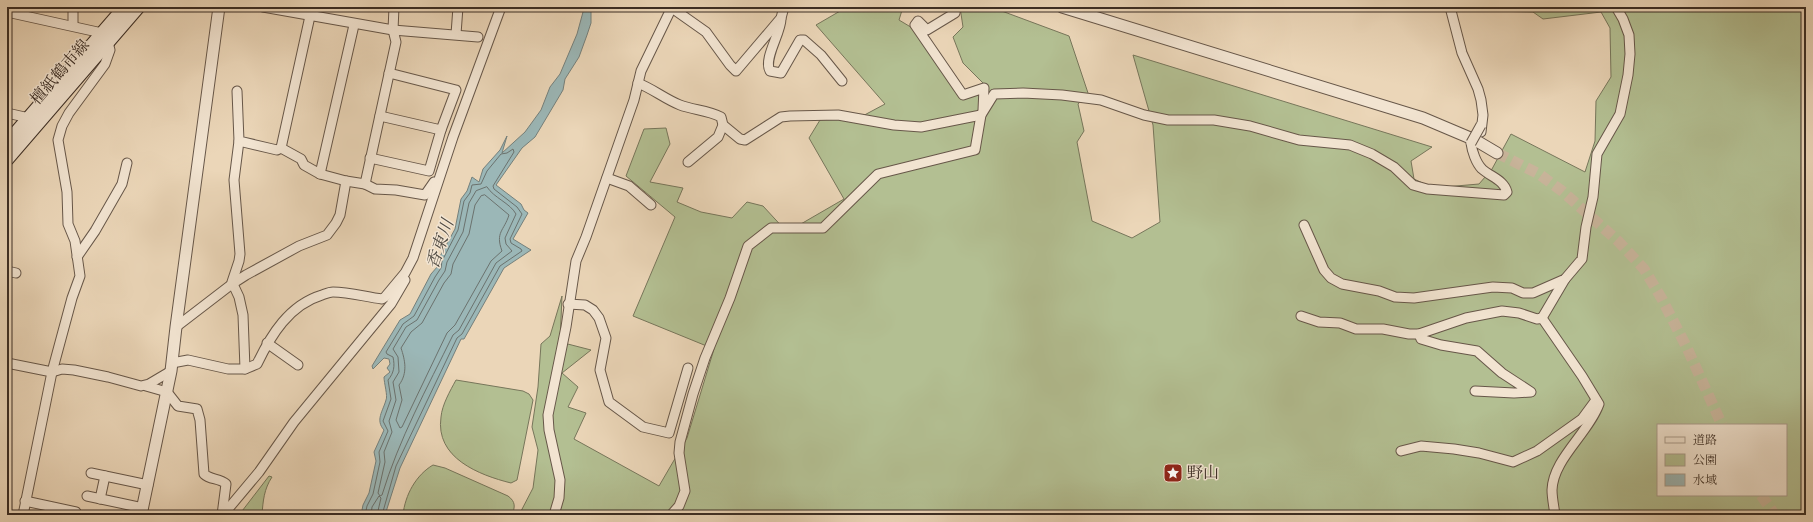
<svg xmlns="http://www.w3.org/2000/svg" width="1813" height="522" font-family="Alegreya,'Noto Serif JP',serif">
<rect width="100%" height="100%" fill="#ebd6b8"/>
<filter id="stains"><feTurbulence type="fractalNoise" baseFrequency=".005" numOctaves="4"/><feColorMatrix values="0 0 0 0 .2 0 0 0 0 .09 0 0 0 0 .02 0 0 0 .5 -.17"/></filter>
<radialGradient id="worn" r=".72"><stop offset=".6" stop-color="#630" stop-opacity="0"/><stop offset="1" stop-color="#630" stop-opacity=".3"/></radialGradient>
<g fill="#b3bf92" stroke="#77765b" fill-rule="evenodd">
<path d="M847,7H903L899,20L914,29L962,96L984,84L963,63L953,37L963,27L960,7H991L1069,36L1088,93L1078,104L1084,131L1077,142L1092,221L1132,238L1160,222L1153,125L1133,55L1432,147L1411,161L1414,179L1433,188L1479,184L1492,169L1511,134L1585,172L1595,141L1596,101L1611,77L1610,28L1601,12L1543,19L1533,12L1491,11L1490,7H1806V515H519L533,488L538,450L532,427L538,387L541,344L550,336L562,296L560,342L591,350L562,373L578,387L568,407L586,413L574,439L659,486L687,438L714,349L633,316L675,217L626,176L644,129L666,128L670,144L650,182L683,188L677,202L701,212L732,218L747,202L763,206L787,232L844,199L809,138L820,120L857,119L885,104L816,25ZM1658,425H1786V495H1658Z"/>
<path d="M456,380L523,391L529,394L533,400L517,480L511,483C479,475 435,458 441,417C442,405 450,391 456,380Z"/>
<path d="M433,465L445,468L508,496C516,502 515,507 512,515H403C405,495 416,475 433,465Z"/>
<path d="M269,476L272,477C264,489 263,501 262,515H239Z"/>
</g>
<path fill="#9bb7b7" stroke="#75807c" d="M582,7H591V23L587,35L579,57L565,79L563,90L535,137L522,148L496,185L521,204L524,210L528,213L513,239L531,250L504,268L464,339H461L400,468L385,515H361L363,505L369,493L376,461L374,452L384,430C375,420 383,411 386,400C388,396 384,383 384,377L390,372L387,368L390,364L389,359L384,358L373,369L372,366L400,320L410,314L431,274L438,266V260L455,229L461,199L467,191L472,177L479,182L483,169L500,150L507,136L502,153L525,132L541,110L550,87L560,74L577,34L583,12Z"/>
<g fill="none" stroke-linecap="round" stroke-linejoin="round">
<g stroke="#6b726e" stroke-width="1">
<path d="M487,187C494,198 510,203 516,214L505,238L506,244L512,251L496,263L459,330L453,335C427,388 399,439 382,495L380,496L378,493L385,462L384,452L392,432L389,421L396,400L393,382L399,372L398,357L393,349L406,327L417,320L439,280L445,271L447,262L463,232L469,203L476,191Z"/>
<path d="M485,195L509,215C504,231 495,232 502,251L491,261L455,325L447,333L402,427L400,428L396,420L402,400L399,385C408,373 405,360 401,348L411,332L422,323L444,283L451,274L453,264L469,234L475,205L481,196Z"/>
<path d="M365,515L367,506L373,494L380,462L379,452L388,431L383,421L391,399L388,380C394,373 395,366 393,357L387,354L386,352L403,324L414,316L435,277L441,268L442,261L458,230L464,201L470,193L472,185L481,184L487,171L501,154L507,153L513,149L514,152L493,186L494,189L517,207L522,214L510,239L511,243L521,249L522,251L500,266L462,334L457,338L396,466L382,515"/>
<polyline points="371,515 372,507 379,496 381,498 377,515"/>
</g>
<g stroke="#c8b49a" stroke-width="11" stroke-dasharray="11 5.5" stroke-linecap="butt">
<polyline points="1497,153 1539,174 1562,191 1618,241 1644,269 1662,299 1687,348 1722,425"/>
<polyline points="1761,495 1775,515"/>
</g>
<g stroke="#675749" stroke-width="11">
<g id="minor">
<polyline points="263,7 393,30 478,37"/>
<polyline points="312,7 281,148 301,159 304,165 320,174 346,181 365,184 396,42 393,30 394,7"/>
<polyline points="956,7 955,13 927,30 918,21 915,25 963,95 984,88 983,110"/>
<polyline points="1450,7 1462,53 1478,89 1481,100 1483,115 1481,132"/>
<polyline points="672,8 706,32 730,65 736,71 781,18 784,7"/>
<polyline points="7,12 102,33"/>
<path d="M781,19C781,33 763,59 770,71L781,73L800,40H804L821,55L842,81"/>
<polyline points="73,25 73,7"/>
<polyline points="456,34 458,7"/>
<path d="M638,83C653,89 665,99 680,105C693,110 708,110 721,117L723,125L740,139L745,140L781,117L790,116L838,115L894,125L921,127L981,115"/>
<polyline points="237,91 239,141 277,150 281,148"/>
<polyline points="7,113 29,118"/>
<polyline points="380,116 441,130"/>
<polyline points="239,141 234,180 240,254 239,261 232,282 239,297 243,315 245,369"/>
<polyline points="370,158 429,171 441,130 456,90 389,73"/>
<polyline points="688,162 718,137 723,125"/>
<polyline points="320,174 354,25"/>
<polyline points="607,178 629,186 651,205"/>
<polyline points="365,184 375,189 396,190 425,195 434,182"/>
<polyline points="1304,225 1324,270 1331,278 1342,284 1379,291 1395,297 1414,298 1493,287 1512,288 1523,293 1533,293 1565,279 1582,259 1586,227 1593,197 1597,154 1620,114 1628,75 1630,54 1629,35 1623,19 1616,7"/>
<polyline points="77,257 95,231 122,184 127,163"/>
<polyline points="7,271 16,273"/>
<polyline points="568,304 585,305 593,310 599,318 606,338 600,370 609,402 643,427 669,433 688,368"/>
<path d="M1301,316L1319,322L1340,323L1356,329H1383L1409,334H1419L1466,318L1502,311L1519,313L1537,319L1542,318L1582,376L1599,404C1588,434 1553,459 1552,490C1552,498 1554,507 1555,515"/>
<polyline points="1542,318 1565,279"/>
<polyline points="176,327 232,284 246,275 299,246 327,235 336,223 340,215 346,181"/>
<polyline points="1419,334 1421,339 1441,345 1477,351 1502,373 1531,392 1514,393 1475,391"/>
<polyline points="267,343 298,365"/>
<polyline points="7,363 52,372 62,369 74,370 108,377 141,386 149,384 171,371"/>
<path d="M172,363L188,360L228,369H245L257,364C271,335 289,305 322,295C325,294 329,292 333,292C349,292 366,297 382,299L385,297L405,273L413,258L453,137L501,7"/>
<path d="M146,386L167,392L178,406L197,409L200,420L204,474C210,480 220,478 226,484L222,515"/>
<polyline points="1401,451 1421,446 1454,449 1479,453 1513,462 1537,451 1582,419 1596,400"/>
<polyline points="91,473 148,485"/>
<polyline points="87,496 143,508"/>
<polyline points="100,499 105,476"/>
<polyline points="25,501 76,512"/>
<polyline points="23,515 52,372 72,298 80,276 75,241 68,224 67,192 58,140 62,126 69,113 105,64 110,50 108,42"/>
<polyline points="223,515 259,472 294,422 391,304 405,280"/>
<polyline points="554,515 559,498 560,480 549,430 548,415 566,327 576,261 586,237 634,100 641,71 672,7"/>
<path d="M671,515L679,506L685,491L679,453L680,442L693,394L705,358L730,298L748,246L771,228H823L878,174L975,150L981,115L994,94L1023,93L1062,95L1101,100L1144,115L1168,120H1214L1250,126L1299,140L1350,145L1372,154L1394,167L1413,185L1427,189L1504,195L1507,192C1504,180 1491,177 1482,169C1476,163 1472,151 1471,143"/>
</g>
</g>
<g stroke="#675749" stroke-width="13">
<g id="tertiary">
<polyline points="1062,7 1423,118 1475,140 1497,153"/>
<polyline points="141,515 171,371 176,327 219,7"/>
</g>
</g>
<g stroke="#3b2d24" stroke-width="15">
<g id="secondary">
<polyline points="7,143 125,7"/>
<polyline points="7,159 138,7"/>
</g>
</g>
<use href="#minor" stroke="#f2e4d1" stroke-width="9"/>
<use href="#tertiary" stroke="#f2e4d1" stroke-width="11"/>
<use href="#secondary" stroke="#f2e4d1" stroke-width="13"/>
<g stroke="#675749" stroke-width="11" stroke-linecap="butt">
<polyline id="minor-bridge" points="1471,143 1481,125"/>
</g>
<use href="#minor-bridge" stroke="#f2e4d1" stroke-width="9"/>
</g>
<defs>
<g id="sight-square" transform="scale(1)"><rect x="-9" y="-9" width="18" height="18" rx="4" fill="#8f2418" stroke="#f2e4d1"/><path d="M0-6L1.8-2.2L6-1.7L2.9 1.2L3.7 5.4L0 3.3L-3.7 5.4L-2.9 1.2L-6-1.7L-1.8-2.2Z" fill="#fff"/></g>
</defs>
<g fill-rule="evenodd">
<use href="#sight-square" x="1173" y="473"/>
</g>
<g text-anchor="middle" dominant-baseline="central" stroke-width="3" stroke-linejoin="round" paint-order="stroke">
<g font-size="16" fill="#3b2d24" stroke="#f2e4d1">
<text transform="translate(60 72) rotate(-49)">檀紙鶴市線</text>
</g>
<g font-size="16" fill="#3b2d24" stroke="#f2e4d1" text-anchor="start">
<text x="1187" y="473">野山</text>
</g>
<g font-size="17" font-style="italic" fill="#4e4941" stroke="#f2e4d1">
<text transform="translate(440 244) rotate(-71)">香東川</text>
</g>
</g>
<rect width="1813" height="522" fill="none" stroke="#ebd6b8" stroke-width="24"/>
<rect x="8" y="8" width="1797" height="506" fill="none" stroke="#3b2d24" stroke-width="2"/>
<rect x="12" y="12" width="1789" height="498" fill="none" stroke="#3b2d24"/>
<rect x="1657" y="424" width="130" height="72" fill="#f2e4d1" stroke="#a99b8c"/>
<rect x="1665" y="437" width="20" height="6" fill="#f2e4d1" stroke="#a99b8c"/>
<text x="1693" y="444" font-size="12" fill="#3b2d24">道路</text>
<rect x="1665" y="454" width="20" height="12" fill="#b3bf92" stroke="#a99b8c"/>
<text x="1693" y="464" font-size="12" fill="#3b2d24">公園</text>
<rect x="1665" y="474" width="20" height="12" fill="#9bb7b7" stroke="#a99b8c"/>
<text x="1693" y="484" font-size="12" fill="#3b2d24">水域</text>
<rect width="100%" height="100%" filter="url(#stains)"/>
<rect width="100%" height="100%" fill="url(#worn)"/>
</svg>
